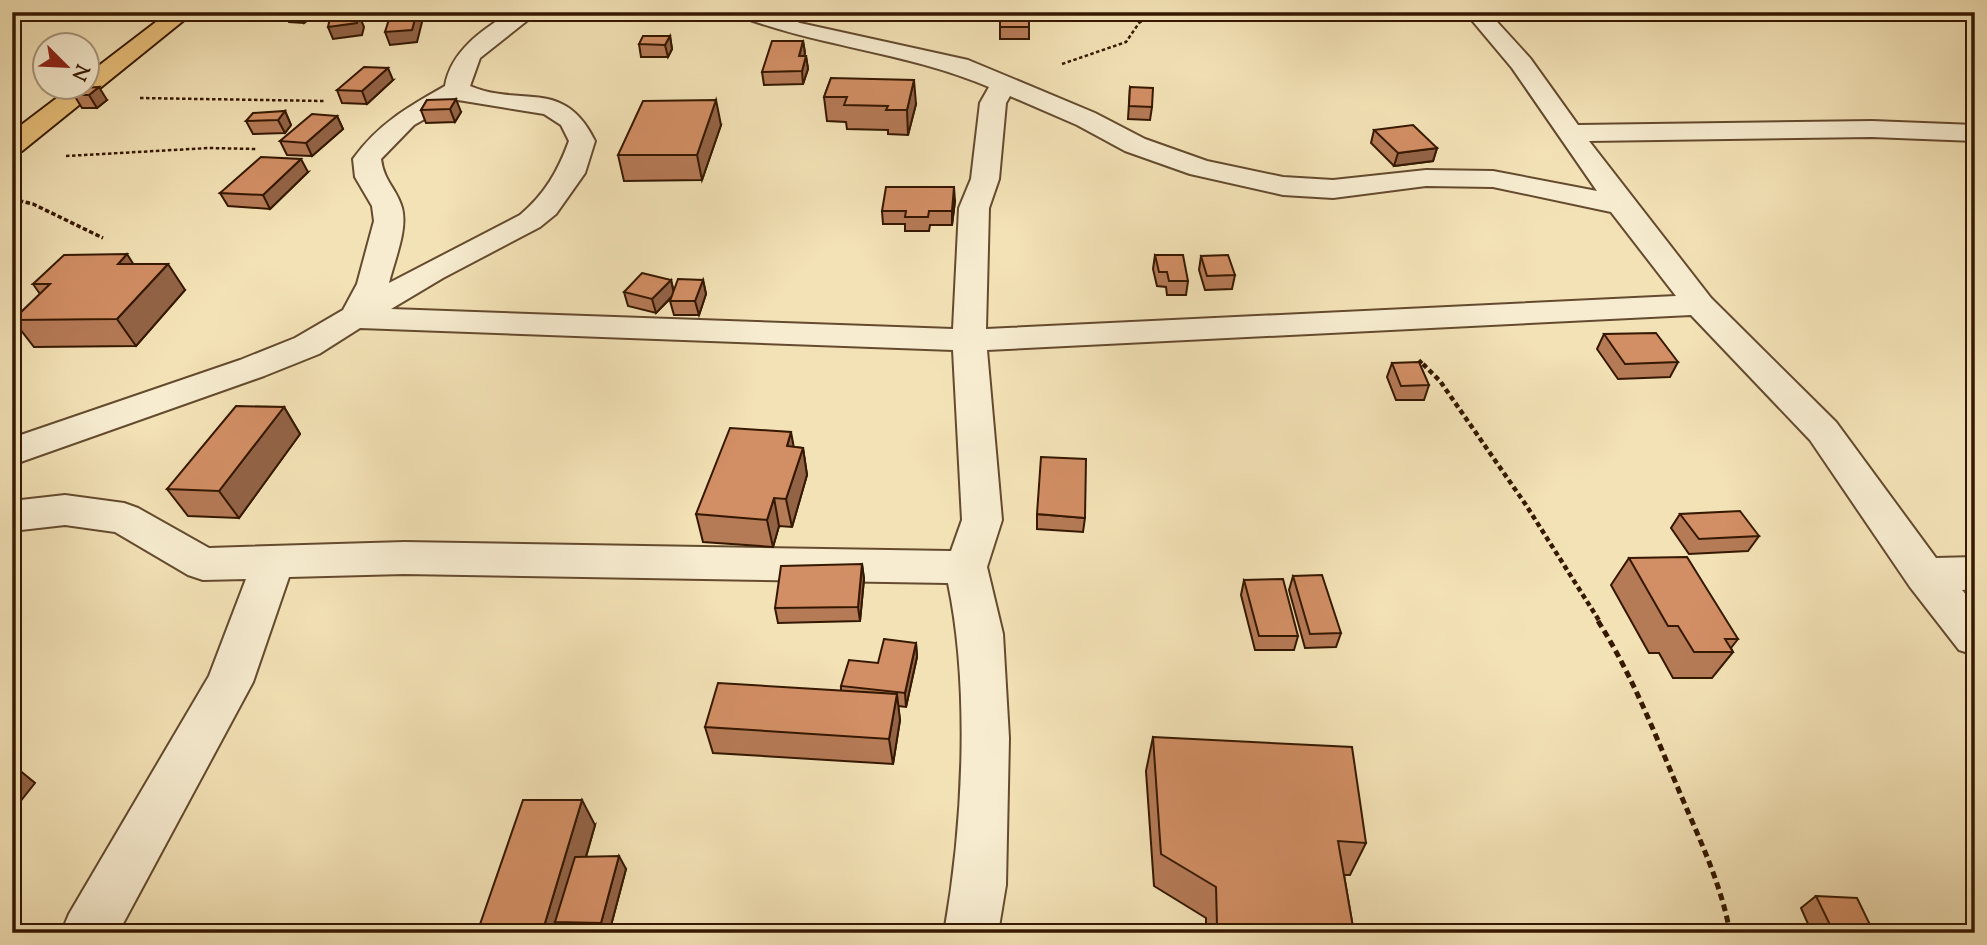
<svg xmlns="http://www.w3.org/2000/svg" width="1987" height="945" font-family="'Sorts Mill Goudy',serif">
<rect width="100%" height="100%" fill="#f3e2b6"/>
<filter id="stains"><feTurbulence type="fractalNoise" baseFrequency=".00286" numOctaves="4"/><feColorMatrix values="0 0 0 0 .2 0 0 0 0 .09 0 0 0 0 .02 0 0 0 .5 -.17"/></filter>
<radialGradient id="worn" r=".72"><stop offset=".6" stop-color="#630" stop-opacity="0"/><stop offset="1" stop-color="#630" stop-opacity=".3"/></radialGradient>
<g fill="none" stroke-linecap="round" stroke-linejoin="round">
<g stroke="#644a2e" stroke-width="4">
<path id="street" d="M511,12H538L480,58L470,86C522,108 564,77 595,141L585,173L556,214L540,227L443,278L391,309L953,329L959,208L971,179L980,103L989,87C910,53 823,47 742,17L739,12H771L800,23L968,60L1095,113L1145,139L1207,161L1283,177L1333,180L1426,170L1493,171L1597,191L1512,68L1465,12H1488L1530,58L1578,125L1872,121L1975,125V141L1872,137L1589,141L1711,298L1836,422L1936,558L1975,557V589L1962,590L1975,605V655L1959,650L1910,587L1810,440L1691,315L987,350L1002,520L987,567L1003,634L1009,738L1006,885L998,933H944C963,827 970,688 948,583L404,574L289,577L253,682L118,933H61L69,914L209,676L246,579L203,580L188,575L115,532L65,525L12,531V501L65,495L124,503L138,508L209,548L404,542L951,551L962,520L953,350L360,328L319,354L264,376L12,465V438L240,360L295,338L343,310L357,284L374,221L372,206L355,177L353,159C378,124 408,107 445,86C451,51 482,30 511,12ZM1010,96L1077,125L1125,151L1190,174L1283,195L1333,198L1426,186L1493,187L1611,212L1676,296L986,329L989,208L999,179L1006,103ZM458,100L544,114L561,125L569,141C558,171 545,194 520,215L389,283C394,261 408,230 402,208C397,189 384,182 381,159L414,125Z"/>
</g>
<g stroke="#351800" stroke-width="4">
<polygon id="highway" points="169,12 194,12 22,151 12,153 12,132 70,88 88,88 88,74"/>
</g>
<g stroke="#351800" stroke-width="2.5" stroke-dasharray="3.5 2.5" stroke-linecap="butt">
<polyline points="1853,12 1879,16 1913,12"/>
<polyline points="1062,64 1126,42 1139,23 1156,12"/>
<polyline points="140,98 325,101"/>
<polyline points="66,156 209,148 257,149"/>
</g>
<g stroke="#351800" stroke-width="3.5" stroke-dasharray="4.5 2.5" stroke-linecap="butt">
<polyline points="12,199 33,204 103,238"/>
<polyline points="1419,360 1425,366"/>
</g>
<polyline stroke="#351800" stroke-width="4.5" stroke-dasharray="5 3.5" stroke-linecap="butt" points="1423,364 1440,381 1526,505 1600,622"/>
<path stroke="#351800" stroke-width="5" stroke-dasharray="7 4.5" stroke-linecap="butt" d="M1598,621C1631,673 1653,729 1677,786C1697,834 1721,882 1730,933"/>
<use href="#street" fill="#f7ecd0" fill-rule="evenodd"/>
<use href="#highway" fill="#eac17b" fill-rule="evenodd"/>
</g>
<g fill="#b57a56" stroke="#351800" stroke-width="2">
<polygon points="285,12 318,12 304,23 289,22"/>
<polygon points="703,12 723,12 718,15"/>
<polygon points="1244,12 1271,12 1270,19 1245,18"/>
<rect x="1000" y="20" width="29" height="19"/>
<polygon points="670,36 672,49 668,57 641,57 639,44"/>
<polygon points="803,41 805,53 804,56 806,56 808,69 803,84 764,85 762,72"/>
<polygon points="831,78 916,104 908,135 888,134 888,130 847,129 846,122 827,121 824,97"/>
<polygon points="393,80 367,104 342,103 337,90"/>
<polygon points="1130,87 1152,107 1150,120 1128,119"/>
<polygon points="83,88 107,100 97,108 82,108 74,95"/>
<polygon points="427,100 461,112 455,122 426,123 421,110"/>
<polygon points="285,111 291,125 285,133 253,134 246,121"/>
<polygon points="337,116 343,129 312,156 287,155 280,141"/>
<polygon points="721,125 702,180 624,181 618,155"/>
<polygon points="1374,130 1437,148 1433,161 1394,166 1371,143"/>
<polygon points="308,172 270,209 228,206 220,193"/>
<polygon points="955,201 952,225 930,225 929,231 905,231 905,224 883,224 882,211"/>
<polygon points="1155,255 1188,281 1186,295 1167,295 1166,287 1157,286 1153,269"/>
<polygon points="1201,256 1235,275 1232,289 1205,290 1199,270"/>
<polygon points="133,264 185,290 136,346 34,347 13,320 40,294 33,284"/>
<polygon points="671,280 674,292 703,280 706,294 699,315 674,315 670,301 672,297 656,313 628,306 624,292"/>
<polygon points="1604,334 1678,362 1670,377 1618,379 1597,349"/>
<polygon points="1392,363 1429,385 1424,400 1396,400 1387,377"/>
<polygon points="284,407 300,434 239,518 188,516 167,489"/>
<polygon points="794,447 803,448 807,475 792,527 779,526 773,547 703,542 696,514"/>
<polygon points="1037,514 1085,518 1083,532 1037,529"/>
<polygon points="1680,514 1759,536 1748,551 1689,554 1671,528"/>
<polygon points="1629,558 1738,639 1731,648 1733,652 1712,678 1673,678 1659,653 1649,653 1611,585"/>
<polygon points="862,564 864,579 860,621 778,623 775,608"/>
<polygon points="1293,576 1341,633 1336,647 1305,648 1289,590"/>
<polygon points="1244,580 1298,636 1294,650 1255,650 1241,595"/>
<polygon points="916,643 917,657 906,707 898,706 900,720 893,764 713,753 705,727 841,691 841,686"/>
<polygon points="1153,737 1366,843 1350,875 1344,875 1354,933 1206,933 1206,918 1154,886 1146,771"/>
<polygon points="595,825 586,857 626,869 609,933 477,933"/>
<polygon points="1816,896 1874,933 1812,933 1801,908"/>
</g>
<g fill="#936346" stroke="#351800" stroke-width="2">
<polygon points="300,12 318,12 304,23"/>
<polygon points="417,12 418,12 422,22 417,42 390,45 385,32"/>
<polygon points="359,15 364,27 362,35 333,39 328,27"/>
<polygon points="670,36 672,49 668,57 665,45"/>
<polygon points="803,41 805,53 801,69 799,56"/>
<polygon points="806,56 808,69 803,84 802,71"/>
<polygon points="388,68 393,80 367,104 362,91"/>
<polygon points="914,80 916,104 908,135 907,110"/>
<polygon points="99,87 107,100 97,108 89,95"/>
<polygon points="456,99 461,112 455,122 450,109"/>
<polygon points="716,100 721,125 702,180 697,155"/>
<polygon points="285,111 291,125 285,133 278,120"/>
<polygon points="337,116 343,129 312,156 306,143"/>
<polygon points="1437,148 1433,161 1394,166 1398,153"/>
<polygon points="301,159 308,172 270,209 263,195"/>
<polygon points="954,187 955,201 952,225 952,211"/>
<polygon points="127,254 144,281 118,264"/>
<polygon points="168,264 185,290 136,346 117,319"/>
<polygon points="671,280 674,294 656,313 652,299"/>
<polygon points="703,280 706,294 699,315 695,301"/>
<polygon points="284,407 300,434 239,518 219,491"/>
<polygon points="791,432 796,459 787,446"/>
<polygon points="803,448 807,475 792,527 786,499"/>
<polygon points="774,498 779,526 773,547 767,520"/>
<polygon points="862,564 864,579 860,621 858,607"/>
<polygon points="916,643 917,657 906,707 905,693"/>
<polygon points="897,694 900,720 893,764 889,739"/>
<polygon points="18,769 35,783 12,812 12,777"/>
<polygon points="582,800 595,825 567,922 555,922 563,933 542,933"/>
<polygon points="619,856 626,869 609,933 607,933 601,923"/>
</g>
<g fill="#d28e64" stroke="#351800" stroke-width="2">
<polygon points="394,12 417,12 412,30 385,32 391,13"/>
<polygon points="359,15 357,23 328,27 330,18"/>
<rect x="1000" y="20" width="29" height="7"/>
<polygon points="643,36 670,36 665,45 639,44"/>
<polygon points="772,41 803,41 799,56 806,56 802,71 762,72"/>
<polygon points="364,67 388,68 362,91 337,90"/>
<polygon points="831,78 914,80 907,110 886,110 888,106 844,105 847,97 824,97"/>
<polygon points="99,87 89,95 74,95 83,88"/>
<polygon points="1130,87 1153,88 1152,107 1129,106"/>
<polygon points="456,99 450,109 421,110 427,100"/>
<polygon points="716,100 697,155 618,155 643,101"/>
<polygon points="285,111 278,120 246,121 253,113"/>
<polygon points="312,114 337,116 306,143 280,141"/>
<polygon points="1413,125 1437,148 1398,153 1374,130"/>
<polygon points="261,157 301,159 263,195 220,193"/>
<polygon points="886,187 954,187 952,211 929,211 928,217 905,217 906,211 882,211"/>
<polygon points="127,254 118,264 168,264 117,319 13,320 50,284 33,284 64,255"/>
<polygon points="1155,255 1183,255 1188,281 1169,281 1167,272 1159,272"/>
<polygon points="1228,255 1235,275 1207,276 1201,256"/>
<polygon points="642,273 671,280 652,299 624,292"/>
<polygon points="678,279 703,280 695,301 670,301"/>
<polygon points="1656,333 1678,362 1625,364 1604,334"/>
<polygon points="1419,362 1429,385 1401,386 1392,363"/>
<polygon points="236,406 284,407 219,491 167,489"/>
<polygon points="730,428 791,432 787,446 803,448 786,499 774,498 767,520 696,514"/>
<polygon points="1041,457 1086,459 1085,518 1037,514"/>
<polygon points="1740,511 1759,536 1699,539 1680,514"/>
<polygon points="1687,557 1738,639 1725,639 1733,652 1694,652 1678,626 1668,626 1629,558"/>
<polygon points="862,564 858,607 775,608 781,566"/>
<polygon points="1322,575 1341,633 1310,634 1293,576"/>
<polygon points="1283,579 1298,636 1259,636 1244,580"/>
<polygon points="884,639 916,643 905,693 841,686 849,660 878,663"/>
<polygon points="718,683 897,694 889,739 705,727"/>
<polygon points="1153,737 1352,747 1366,843 1338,841 1354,933 1225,933 1217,925 1216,887 1161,854"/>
<polygon points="12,769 18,769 12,777"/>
<polygon points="523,800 582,800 542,933 477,933"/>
<polygon points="619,856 601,923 555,922 575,857"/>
<polygon points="1816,896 1857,898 1874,933 1834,933"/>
</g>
<rect width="1987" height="945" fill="none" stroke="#f3e2b6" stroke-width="42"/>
<rect x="14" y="14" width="1959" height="917" fill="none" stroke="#351800" stroke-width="3.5"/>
<rect x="21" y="21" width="1945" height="903" fill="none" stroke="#351800" stroke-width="2"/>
<g transform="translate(66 66) rotate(114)"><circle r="33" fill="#f7ecd0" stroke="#a9977d" stroke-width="2"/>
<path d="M0-5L12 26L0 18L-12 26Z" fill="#8f2418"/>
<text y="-10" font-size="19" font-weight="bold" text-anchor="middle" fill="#351800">N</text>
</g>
<rect width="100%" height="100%" filter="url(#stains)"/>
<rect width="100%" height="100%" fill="url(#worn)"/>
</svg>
